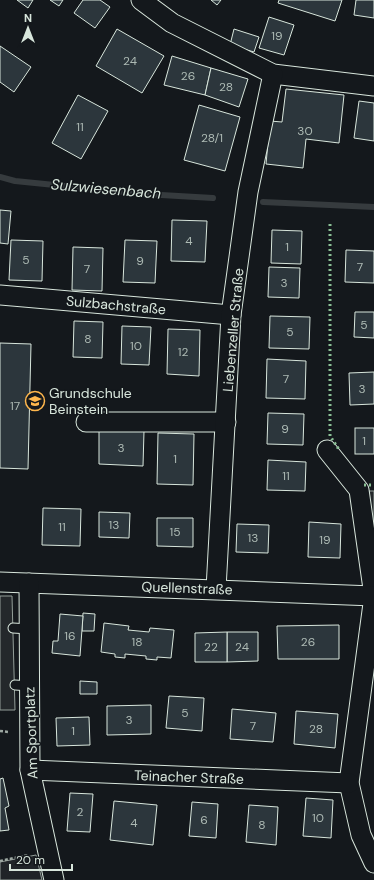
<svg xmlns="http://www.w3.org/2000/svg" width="374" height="880" font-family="'DM Sans',sans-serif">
<rect width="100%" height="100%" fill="#14181c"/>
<polygon fill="#202428" stroke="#939e99" points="36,855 42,880 0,880 0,862"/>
<g fill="#24282b" stroke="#939e99">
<polygon points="369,491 374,491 374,554 370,554"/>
<polygon points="0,596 12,596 15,710 0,710"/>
</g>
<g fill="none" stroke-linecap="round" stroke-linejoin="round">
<g stroke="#363b3e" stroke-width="6">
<polyline points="0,177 15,181 144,194 213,198"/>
<polyline points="263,202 374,207"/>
</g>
</g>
<g fill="#2c363c" stroke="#d8e6dc">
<polygon points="17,0 33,0 28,8"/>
<polygon points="50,0 63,0 59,6"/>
<polygon points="83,0 100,0 110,7 95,28 74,13"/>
<polygon points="211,0 221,0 217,5"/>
<polygon points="279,0 342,0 335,21 278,3"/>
<polygon points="356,0 374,0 374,18 354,15"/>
<polygon points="269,17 294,25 284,55 259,48"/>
<polygon points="117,29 164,56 142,93 96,66"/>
<polygon points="234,29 259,37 254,52 230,45"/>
<polygon points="0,46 31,67 14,92 0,82"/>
<polygon points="172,56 211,68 205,95 164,85"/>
<polygon points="211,68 248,79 239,107 205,95"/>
<polygon points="286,89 344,95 339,143 306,139 303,168 266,164 270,121 282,122"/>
<polygon points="78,95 108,111 81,159 52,143"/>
<polygon points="359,101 374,103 374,141 354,138"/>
<polygon points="199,105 240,117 225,171 184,160"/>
<polygon points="0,210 11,211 8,244 0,243"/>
<polygon points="172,220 207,221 205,262 171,261"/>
<polygon points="272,230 302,231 301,264 271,263"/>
<polygon points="11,240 43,241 42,281 9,280"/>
<polygon points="125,240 157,241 155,283 123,282"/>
<polygon points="73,247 103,248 102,291 72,290"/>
<polygon points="346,250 374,251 374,283 345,282"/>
<polygon points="269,267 300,268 299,298 268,297"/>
<polygon points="355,312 374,312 374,338 354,337"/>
<polygon points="270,316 310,317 309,349 269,348"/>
<polygon points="74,321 103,322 102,358 73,357"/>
<polygon points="122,326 151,327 149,365 121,364"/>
<polygon points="168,329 200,330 199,376 167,374"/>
<polygon points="0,343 31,344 28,469 0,468"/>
<polygon points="267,359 306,361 305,399 266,398"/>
<polygon points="374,372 374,404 350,405 349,373"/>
<polygon points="268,413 304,414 303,445 267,444"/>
<rect x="355" y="428" width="19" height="26"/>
<polygon points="99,430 144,431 143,466 99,464"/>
<polygon points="158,433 194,434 193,485 157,484"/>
<polygon points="268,460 306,462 305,491 267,490"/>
<polygon points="43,508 81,509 80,546 42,545"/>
<polygon points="99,512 130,513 129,538 99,537"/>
<polygon points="157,518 193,518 193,547 157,546"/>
<polygon points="309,522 341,524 340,558 308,557"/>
<polygon points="237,524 269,525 268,553 236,552"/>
<polygon points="83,613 95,614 94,631 82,631"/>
<polygon points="60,614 83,616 80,656 52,653 53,641 58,641"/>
<polygon points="104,623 129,626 128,630 149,632 150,628 174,630 171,658 157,657 157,660 146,659 146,656 125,654 125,658 115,657 115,654 101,652"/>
<polygon points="339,625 339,659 278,659 277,626"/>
<polygon points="227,632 258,632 258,661 227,662"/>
<polygon points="227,632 227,662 195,662 195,633"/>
<polygon points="80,681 97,682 97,694 80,694"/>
<polygon points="169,696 204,698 202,731 166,728"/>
<polygon points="151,705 151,734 107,735 107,706"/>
<polygon points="232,709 276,713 273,742 230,739"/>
<polygon points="296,711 338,714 335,748 294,744"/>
<polygon points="89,717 90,745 57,746 56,718"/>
<polygon points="3,778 9,806 5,808 9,830 0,831 0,779"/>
<polygon points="70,793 93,794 90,832 67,831"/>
<polygon points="306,798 333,800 331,838 303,836"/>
<polygon points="114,801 157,805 153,845 110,840"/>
<polygon points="192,802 218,804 216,838 189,836"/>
<polygon points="249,805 278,807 276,845 246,842"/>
</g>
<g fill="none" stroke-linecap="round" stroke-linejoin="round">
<g stroke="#d8e6dc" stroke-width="11">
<g id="lane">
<polyline points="13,628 29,629"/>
<polyline points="15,685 30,686"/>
</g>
</g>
<g stroke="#d8e6dc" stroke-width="21">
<g id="street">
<polyline points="141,0 172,23 273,74 374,86"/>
<polyline points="0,295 231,315"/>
<polyline points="86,422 226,422"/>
<polyline points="327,450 359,490 374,596 349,783 361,835 374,863"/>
<polyline points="0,582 374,596"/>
<polyline points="29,583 30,770 54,880"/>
<polyline points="216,589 231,315 248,192 273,74"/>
<polyline points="30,770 349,783"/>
</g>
</g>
<g stroke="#9da8a2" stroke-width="2.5" stroke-dasharray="3 2" stroke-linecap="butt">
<polyline points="0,731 9,732"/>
<polyline points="0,861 28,855"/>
</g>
<use href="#lane" stroke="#14181c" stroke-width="9"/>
<use href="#street" stroke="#14181c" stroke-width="19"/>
<g stroke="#8ac095" stroke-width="3" stroke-dasharray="2 3" stroke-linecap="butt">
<polyline points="330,224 330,436 340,451"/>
<polyline points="364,485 374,485"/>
</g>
</g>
<defs>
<g id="school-ring" transform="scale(1)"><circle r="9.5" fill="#14181c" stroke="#ffb74d" stroke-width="1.5"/><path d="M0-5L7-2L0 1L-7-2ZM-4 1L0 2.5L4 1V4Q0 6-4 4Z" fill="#ffb74d"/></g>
</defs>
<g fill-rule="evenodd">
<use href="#school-ring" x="35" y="401"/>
</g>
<g text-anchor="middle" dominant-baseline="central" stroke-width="3" stroke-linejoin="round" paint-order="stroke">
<g font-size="12" fill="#adbab4">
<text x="277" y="36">19</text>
<text x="130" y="61">24</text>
<text x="188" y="76">26</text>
<text x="226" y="87">28</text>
<text x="80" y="127">11</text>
<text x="305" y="131">30</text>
<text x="212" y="138">28/1</text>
<text x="189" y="241">4</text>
<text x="287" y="247">1</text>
<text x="26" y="260">5</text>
<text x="140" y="261">9</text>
<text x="360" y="267">7</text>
<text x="87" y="269">7</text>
<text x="284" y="283">3</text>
<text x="364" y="325">5</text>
<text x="290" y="332">5</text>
<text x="88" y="339">8</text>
<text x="136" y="346">10</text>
<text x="183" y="352">12</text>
<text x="286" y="379">7</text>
<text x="362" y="389">3</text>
<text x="15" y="406">17</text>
<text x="285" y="429">9</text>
<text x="364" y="441">1</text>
<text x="121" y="448">3</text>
<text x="175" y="459">1</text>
<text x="286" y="476">11</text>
<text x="114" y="525">13</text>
<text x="62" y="527">11</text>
<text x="175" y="532">15</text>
<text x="253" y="538">13</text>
<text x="325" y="540">19</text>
<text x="70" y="636">16</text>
<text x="137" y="642">18</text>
<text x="308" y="642">26</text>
<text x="211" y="647">22</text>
<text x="242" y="647">24</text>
<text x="185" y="713">5</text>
<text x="129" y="720">3</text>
<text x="253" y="726">7</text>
<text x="316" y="729">28</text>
<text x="73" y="731">1</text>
<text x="80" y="812">2</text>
<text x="318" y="818">10</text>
<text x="204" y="820">6</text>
<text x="134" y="823">4</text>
<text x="262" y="825">8</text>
</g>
<g font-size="14" fill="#d8e6dc" stroke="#14181c">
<text transform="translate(116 305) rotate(5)">Sulzbachstraße</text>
<text transform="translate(233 330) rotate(-85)">Liebenzeller Straße</text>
<text transform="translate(187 588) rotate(2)">Quellenstraße</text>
<text transform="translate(31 733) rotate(-92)">Am Sportplatz</text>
<text transform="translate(189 777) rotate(2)">Teinacher Straße</text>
</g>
<g font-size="14" fill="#d8e6dc" stroke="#14181c" text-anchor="start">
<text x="49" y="393">Grundschule<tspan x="49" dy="16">Beinstein</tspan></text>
</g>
<g font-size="15" font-style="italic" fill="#d8e6dc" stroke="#14181c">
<text transform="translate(106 189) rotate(5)">Sulzwiesenbach</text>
</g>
</g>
<g transform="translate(28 28)" stroke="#14181c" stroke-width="3" paint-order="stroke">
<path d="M0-3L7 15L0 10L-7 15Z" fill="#d8e6dc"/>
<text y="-6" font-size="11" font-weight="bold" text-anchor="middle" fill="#d8e6dc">N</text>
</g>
<path d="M10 864v6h62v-6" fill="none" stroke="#d8e6dc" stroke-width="2"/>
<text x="16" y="864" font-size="12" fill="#d8e6dc" stroke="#14181c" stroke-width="3" paint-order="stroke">20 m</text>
</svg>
